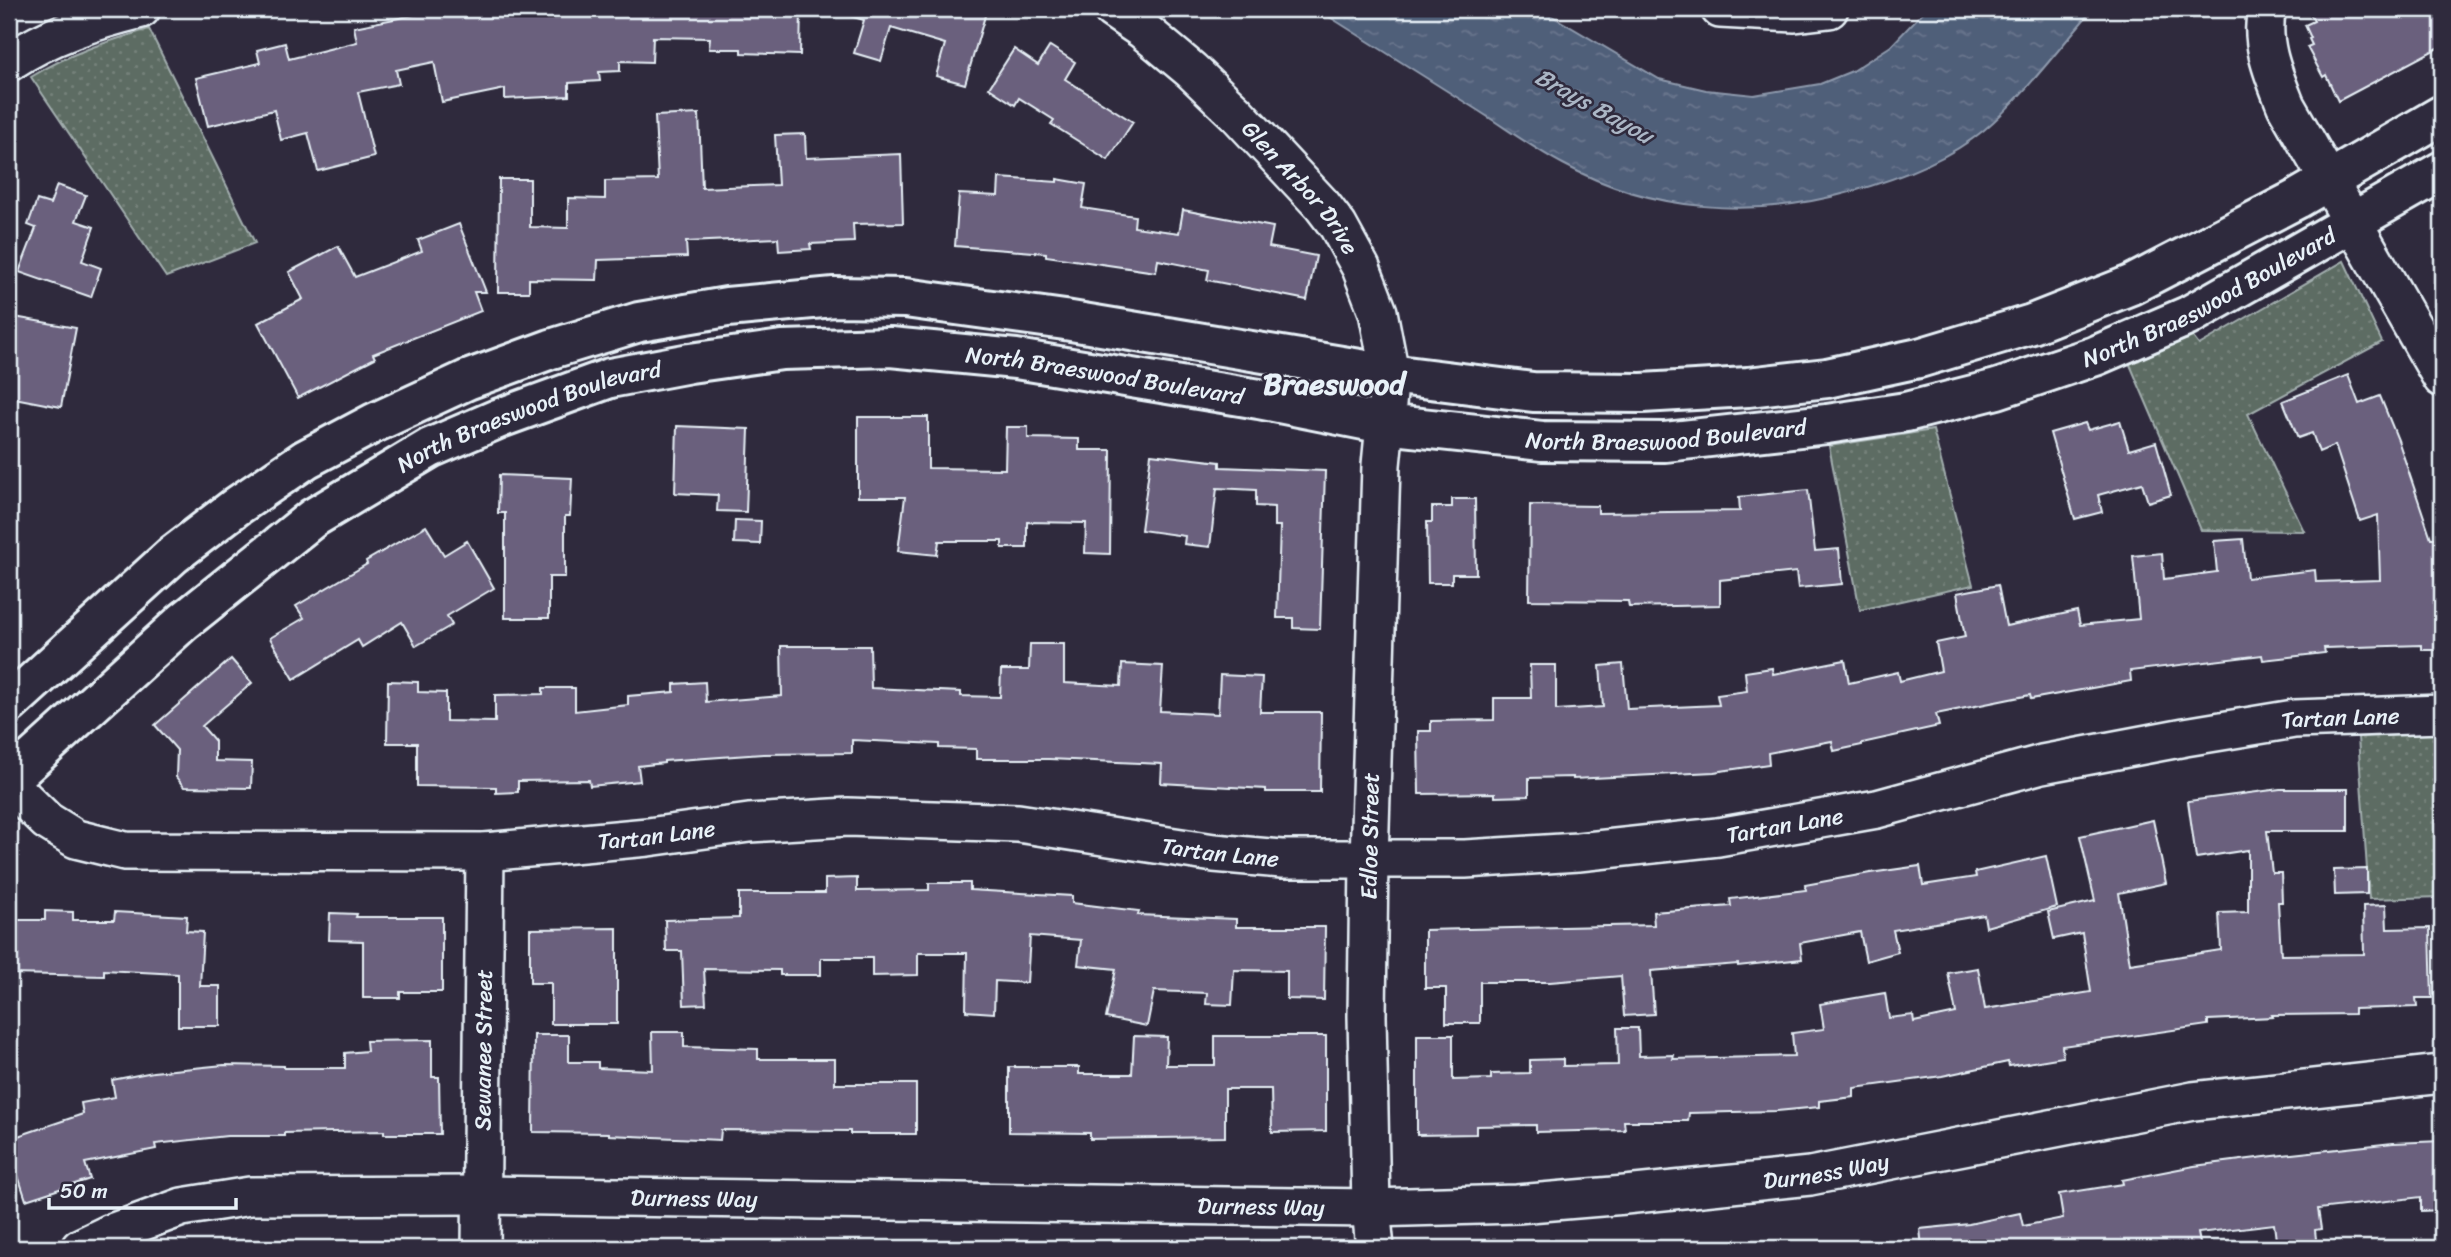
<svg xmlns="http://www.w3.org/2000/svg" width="2451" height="1257" font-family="Sriracha,sans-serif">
<defs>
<pattern id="grass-dots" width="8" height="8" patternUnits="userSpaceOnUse" patternTransform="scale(1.75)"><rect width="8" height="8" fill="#5d6c63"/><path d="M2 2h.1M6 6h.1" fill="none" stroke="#74817a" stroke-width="1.8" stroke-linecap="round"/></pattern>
<pattern id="water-ripples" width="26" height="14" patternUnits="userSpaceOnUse" patternTransform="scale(1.75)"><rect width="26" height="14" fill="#505e79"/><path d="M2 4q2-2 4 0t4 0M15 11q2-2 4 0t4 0" fill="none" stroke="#69768d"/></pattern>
</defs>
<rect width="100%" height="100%" fill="#2f2a3d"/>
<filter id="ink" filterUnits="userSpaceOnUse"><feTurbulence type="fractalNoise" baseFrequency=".0143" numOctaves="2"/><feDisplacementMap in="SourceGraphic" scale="14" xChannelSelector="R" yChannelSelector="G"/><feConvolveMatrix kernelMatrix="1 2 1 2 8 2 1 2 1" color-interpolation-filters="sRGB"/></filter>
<g filter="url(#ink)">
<g fill="url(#grass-dots)" stroke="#a2aeae" stroke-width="2">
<path d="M149,29L255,243L166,277L31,77C69,53 106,42 149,29Z"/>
<polygon points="2344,261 2382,342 2248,414 2304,531 2201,530 2128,360 2192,336 2199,345"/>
<polygon points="1933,430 1973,585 1860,610 1829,446"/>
<polygon points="2442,733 2442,897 2369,899 2358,737"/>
</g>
<path fill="url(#water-ripples)" stroke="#8d99ac" stroke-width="2" d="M1317,9H1540L1659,79L1706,90L1754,95L1820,84L1852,71L1891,46L1926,9H2093C2060,47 2022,98 1984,130C1948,160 1894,180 1850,192C1755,219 1651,212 1563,164C1532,148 1503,126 1474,108C1421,75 1369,42 1317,9Z"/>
<g fill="#6b607d" stroke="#e8f1f8" stroke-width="2">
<polygon points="444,9 801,9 800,55 741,53 741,49 709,49 710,38 653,37 652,62 620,61 620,71 599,72 600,81 569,83 569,96 505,99 505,89 442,102 434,62 396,70 399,84 358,92 374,157 318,171 308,133 281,140 274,110 208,126 196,78 260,63 257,50 285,43 289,59 357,42 354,27"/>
<polygon points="844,9 987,9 965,84 936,76 945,44 891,28 881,61 854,53 864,20 843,14"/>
<polygon points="2308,9 2442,9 2442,46 2338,101 2326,75 2323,77 2307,47 2312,45 2309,39 2311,38 2305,25 2314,21"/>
<polygon points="1050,46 1075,62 1065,79 1133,122 1108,160 1051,124 1054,120 1019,98 1015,105 989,88 1014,49 1038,65"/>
<polygon points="699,114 702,188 778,185 775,135 805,134 806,158 901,154 903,223 853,224 854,242 810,244 811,249 779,251 778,238 686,242 687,257 598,260 597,280 529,279 529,292 498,292 499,179 530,179 530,227 568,228 568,198 605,199 605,181 658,180 655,116"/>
<polygon points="999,178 1057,182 1057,179 1086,184 1082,208 1135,216 1134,227 1179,233 1183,210 1273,227 1269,247 1316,256 1307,300 1207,280 1209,270 1158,260 1156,272 1046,256 1046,253 955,246 959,194 998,196"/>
<polygon points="57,185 86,195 76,221 94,227 82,261 101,268 91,297 19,272 36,228 28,225 37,200 50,204"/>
<polygon points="459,224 486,292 474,292 481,311 373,354 375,358 298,398 258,323 303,299 289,272 338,246 355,277 422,251 418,240"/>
<polygon points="9,316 76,328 61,407 9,397"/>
<polygon points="2348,375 2359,404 2380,396 2398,440 2431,538 2441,538 2442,650 2422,650 2422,645 2324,648 2325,653 2263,660 2262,655 2130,671 2131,681 2031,699 2030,695 1936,714 1939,726 1862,743 1862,745 1834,751 1832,741 1768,753 1769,764 1714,772 1573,779 1573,777 1529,778 1529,796 1495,797 1495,793 1419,794 1418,731 1431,731 1431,721 1494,720 1494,698 1531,698 1530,665 1556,665 1556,710 1603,707 1600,666 1623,664 1627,709 1719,705 1717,695 1747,691 1745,672 1772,668 1773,674 1845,660 1849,683 1898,672 1900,681 1941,671 1936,643 1965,637 1957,593 1998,585 2006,626 2077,611 2080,625 2139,619 2133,556 2162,553 2164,579 2217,572 2214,541 2243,539 2247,578 2315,570 2316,582 2380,580 2378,515 2360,521 2335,445 2319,452 2312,433 2298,438 2283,401"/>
<polygon points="858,417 928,417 928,468 1005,469 1006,427 1028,427 1028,438 1079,439 1079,450 1111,450 1110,554 1085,553 1086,523 1027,522 1027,548 1002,548 1002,541 939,541 937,555 898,551 905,497 858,497"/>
<polygon points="2120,421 2129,450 2156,442 2171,495 2148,502 2142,483 2098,495 2102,512 2075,519 2050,433 2085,423 2088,430"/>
<polygon points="677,426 749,429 746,512 717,511 718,495 675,493"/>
<polygon points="1151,454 1220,462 1220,467 1325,471 1320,629 1293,628 1293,618 1277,618 1280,526 1274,526 1274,507 1256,506 1256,490 1217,488 1210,547 1184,544 1185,536 1141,530"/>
<polygon points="499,475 572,478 570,516 565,516 565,577 549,577 549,618 505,618 505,513 498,513"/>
<polygon points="1808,490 1815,551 1839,549 1842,584 1798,588 1796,572 1720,580 1720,605 1629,607 1628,601 1529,600 1530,505 1598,506 1598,513 1740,511 1739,497"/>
<polygon points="1452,499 1475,499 1476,574 1452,574 1452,583 1428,583 1427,522 1432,522 1432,507 1452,507"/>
<polygon points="735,520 761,521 760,544 734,543"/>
<polygon points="426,526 444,555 467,541 494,588 447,616 452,625 416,646 402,622 362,647 358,640 294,679 270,638 304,618 296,606 367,564 366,561"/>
<polygon points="1030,644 1064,644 1064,683 1121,686 1122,664 1163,666 1160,711 1218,714 1220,675 1262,677 1260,712 1321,712 1320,792 1266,792 1266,789 1161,783 1162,764 1049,759 976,759 976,749 939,748 939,744 852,740 852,753 763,754 664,761 664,763 638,766 640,781 590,786 589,780 518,781 518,792 496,793 496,787 417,786 417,743 387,743 388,681 418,682 418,692 446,693 446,721 495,722 495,695 543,694 543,688 575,688 575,711 628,705 628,696 674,692 674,684 705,682 706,702 782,696 781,646 870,646 871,688 961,692 961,696 1000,697 1001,670 1029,670"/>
<polygon points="231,659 252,683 202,726 215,741 215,761 252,762 251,788 184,787 176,777 177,750 155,725"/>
<polygon points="2280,789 2348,789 2348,831 2267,831 2272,873 2281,873 2282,902 2278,902 2281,955 2364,954 2363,906 2386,905 2387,929 2430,928 2432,998 2416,998 2417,1007 2354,1009 2354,1014 2272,1015 2273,1017 2208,1020 2208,1025 2062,1046 2063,1057 2009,1066 2008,1062 1942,1076 1854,1088 1854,1097 1819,1101 1819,1107 1777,1111 1689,1113 1688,1121 1624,1121 1625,1130 1536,1132 1536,1125 1476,1126 1476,1134 1417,1135 1417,1035 1453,1035 1453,1080 1491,1079 1491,1074 1530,1073 1530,1060 1563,1059 1563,1066 1618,1065 1617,1028 1638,1028 1639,1056 1674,1055 1673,1059 1794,1056 1792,1033 1824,1029 1820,1004 1885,993 1889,1018 1913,1015 1914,1022 1956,1013 1948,973 1978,968 1985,1009 2091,992 2082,933 2054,939 2048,912 2095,901 2080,836 2153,820 2166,883 2119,893 2130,964 2221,950 2219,913 2248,912 2248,850 2196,858 2188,801"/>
<polygon points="2046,856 2057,907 1986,927 1984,915 1893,930 1898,952 1866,961 1860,932 1800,943 1802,959 1738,966 1738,964 1651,971 1654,1014 1624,1016 1621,976 1550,982 1480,982 1480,1023 1446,1023 1446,988 1425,988 1425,930 1654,925 1653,912 1731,906 1730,899 1806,890 1805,885 1870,873 1920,866 1923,885 1976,877 1975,872"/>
<polygon points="2367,869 2367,894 2335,895 2334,870"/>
<polygon points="857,878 857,891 929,890 929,883 970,883 970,890 1072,896 1072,903 1139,911 1138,915 1236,919 1236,927 1325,927 1324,1000 1287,999 1287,971 1234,970 1232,1005 1206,1004 1207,993 1154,991 1147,1026 1106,1018 1116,969 1078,965 1081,940 1030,936 1027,983 995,981 994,1013 966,1011 967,953 918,953 918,975 872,976 872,958 821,958 821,975 780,975 780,970 704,969 706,1004 684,1005 682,951 666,951 665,920 739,918 739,893 825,893 825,879"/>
<polygon points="45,911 73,912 73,920 114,920 115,912 187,916 186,931 203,932 200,986 220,986 220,1026 178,1026 178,974 104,970 104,976 9,974 9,945 13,945 13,920 45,920"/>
<polygon points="330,913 357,914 356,917 442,917 442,992 400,992 400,998 363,998 363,941 329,940"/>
<polygon points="617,928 617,1024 551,1024 551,983 530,983 530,929"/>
<polygon points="652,1032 684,1032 684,1047 758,1049 758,1059 835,1059 835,1084 916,1084 916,1134 850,1134 850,1131 721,1130 720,1140 609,1135 609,1133 533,1132 534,1035 569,1035 569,1062 598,1062 598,1068 653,1070"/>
<polygon points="1134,1036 1167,1037 1166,1065 1215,1065 1215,1036 1326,1036 1326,1131 1272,1132 1271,1089 1225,1089 1225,1137 1090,1139 1090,1133 1009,1132 1009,1067 1079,1067 1079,1074 1132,1074"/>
<polygon points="432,1040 432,1077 439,1077 440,1134 384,1134 384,1131 284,1133 284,1136 227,1136 155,1144 156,1149 85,1163 90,1179 26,1200 9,1148 9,1139 83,1114 81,1103 115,1097 112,1080 153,1072 224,1065 284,1066 284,1068 345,1068 345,1053 367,1051 366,1041"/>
<polygon points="2442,1141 2442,1210 2421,1211 2421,1197 2318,1209 2321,1229 2315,1230 2317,1248 2277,1248 2274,1224 2198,1233 2201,1248 1922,1248 1920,1229 1969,1224 2020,1213 2023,1226 2063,1218 2059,1194 2123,1184 2122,1180 2194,1166 2265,1157 2393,1143"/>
</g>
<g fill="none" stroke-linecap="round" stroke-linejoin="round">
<g stroke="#e8f1f8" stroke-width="42">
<g id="minor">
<path id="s1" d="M1112,9L1143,30L1191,70L1236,113L1322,205L1338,226L1361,268L1378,312L1390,374L1381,465L1369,860L1367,1016L1371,1208L1375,1248"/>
<polyline points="1720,9 1795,13 1829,9"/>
<path d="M2267,9C2259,42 2274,76 2286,106L2442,378"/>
<path d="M9,62C49,35 93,21 141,9"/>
<path id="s2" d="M9,784L47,821L76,839L125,851L485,852L648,837L749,823L848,817L1018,823L1214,853L1282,859H1465L1578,852L1718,837L1877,809L2042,764L2185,737L2294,719L2442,714"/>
<path id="s3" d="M80,1248L111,1233L182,1207L250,1196L481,1195L1371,1208L1517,1204L1625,1195L1810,1176L2193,1101L2442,1074"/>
<path id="s4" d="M481,1248L485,852"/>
</g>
</g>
<g stroke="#e8f1f8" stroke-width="44">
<g id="major">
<polyline points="9,704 173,555 237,506 306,459 374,423 467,380 551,349 639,322 727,307 834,297 905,298 1065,320 1390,374 1533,392 1642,393 1748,387 1827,378 1919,358 2032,324 2131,285 2297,199 2442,115"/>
<path id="s5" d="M9,780L183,622L313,518L430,448L500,418L610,378L690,363L782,350L890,347L1016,359L1259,399L1384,424L1542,441L1665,442L1827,424L1906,412L1997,389L2095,356L2188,316L2442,171"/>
</g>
</g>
<use href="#minor" stroke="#2f2a3d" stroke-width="37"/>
<use href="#major" stroke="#2f2a3d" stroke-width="38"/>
</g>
</g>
<g text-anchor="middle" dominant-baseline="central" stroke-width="5" stroke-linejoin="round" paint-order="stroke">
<g font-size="23" fill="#e8f1f8" stroke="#2f2a3d">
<text stroke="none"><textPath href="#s1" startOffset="261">Glen Arbor Drive</textPath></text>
<text stroke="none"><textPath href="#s5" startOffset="2364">North Braeswood Boulevard</textPath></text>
<text stroke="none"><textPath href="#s5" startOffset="1230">North Braeswood Boulevard</textPath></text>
<text stroke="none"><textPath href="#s5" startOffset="642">North Braeswood Boulevard</textPath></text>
<text stroke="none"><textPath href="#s5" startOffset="1797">North Braeswood Boulevard</textPath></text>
<text stroke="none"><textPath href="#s2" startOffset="2371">Tartan Lane</textPath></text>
<text stroke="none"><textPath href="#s2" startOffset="1804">Tartan Lane</textPath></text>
<text stroke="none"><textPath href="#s2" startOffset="670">Tartan Lane</textPath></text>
<text transform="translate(1370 836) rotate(-89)">Edloe Street</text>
<text stroke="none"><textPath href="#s2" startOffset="1237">Tartan Lane</textPath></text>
<text stroke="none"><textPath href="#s4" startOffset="198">Sewanee Street</textPath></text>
<text stroke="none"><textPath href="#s3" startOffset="1757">Durness Way</textPath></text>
<text stroke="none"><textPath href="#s3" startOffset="623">Durness Way</textPath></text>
<text stroke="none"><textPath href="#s3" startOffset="1190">Durness Way</textPath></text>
</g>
<g font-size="24" font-style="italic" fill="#abb6c5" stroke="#2f2a3d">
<text transform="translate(1594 106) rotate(29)">Brays Bayou</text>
</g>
<g font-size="30" font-weight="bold" fill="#e8f1f8" stroke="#2f2a3d">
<text x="1334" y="384">Braeswood</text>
</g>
</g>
<rect width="2451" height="1257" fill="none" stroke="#2f2a3d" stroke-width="35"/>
<rect x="18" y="18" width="2416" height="1222" fill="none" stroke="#e8f1f8" stroke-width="2.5" filter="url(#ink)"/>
<path d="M49 1198v10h187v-10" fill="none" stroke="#e8f1f8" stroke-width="3.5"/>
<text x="60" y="1198" font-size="21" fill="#e8f1f8" stroke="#2f2a3d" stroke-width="5" paint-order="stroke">50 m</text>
</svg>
